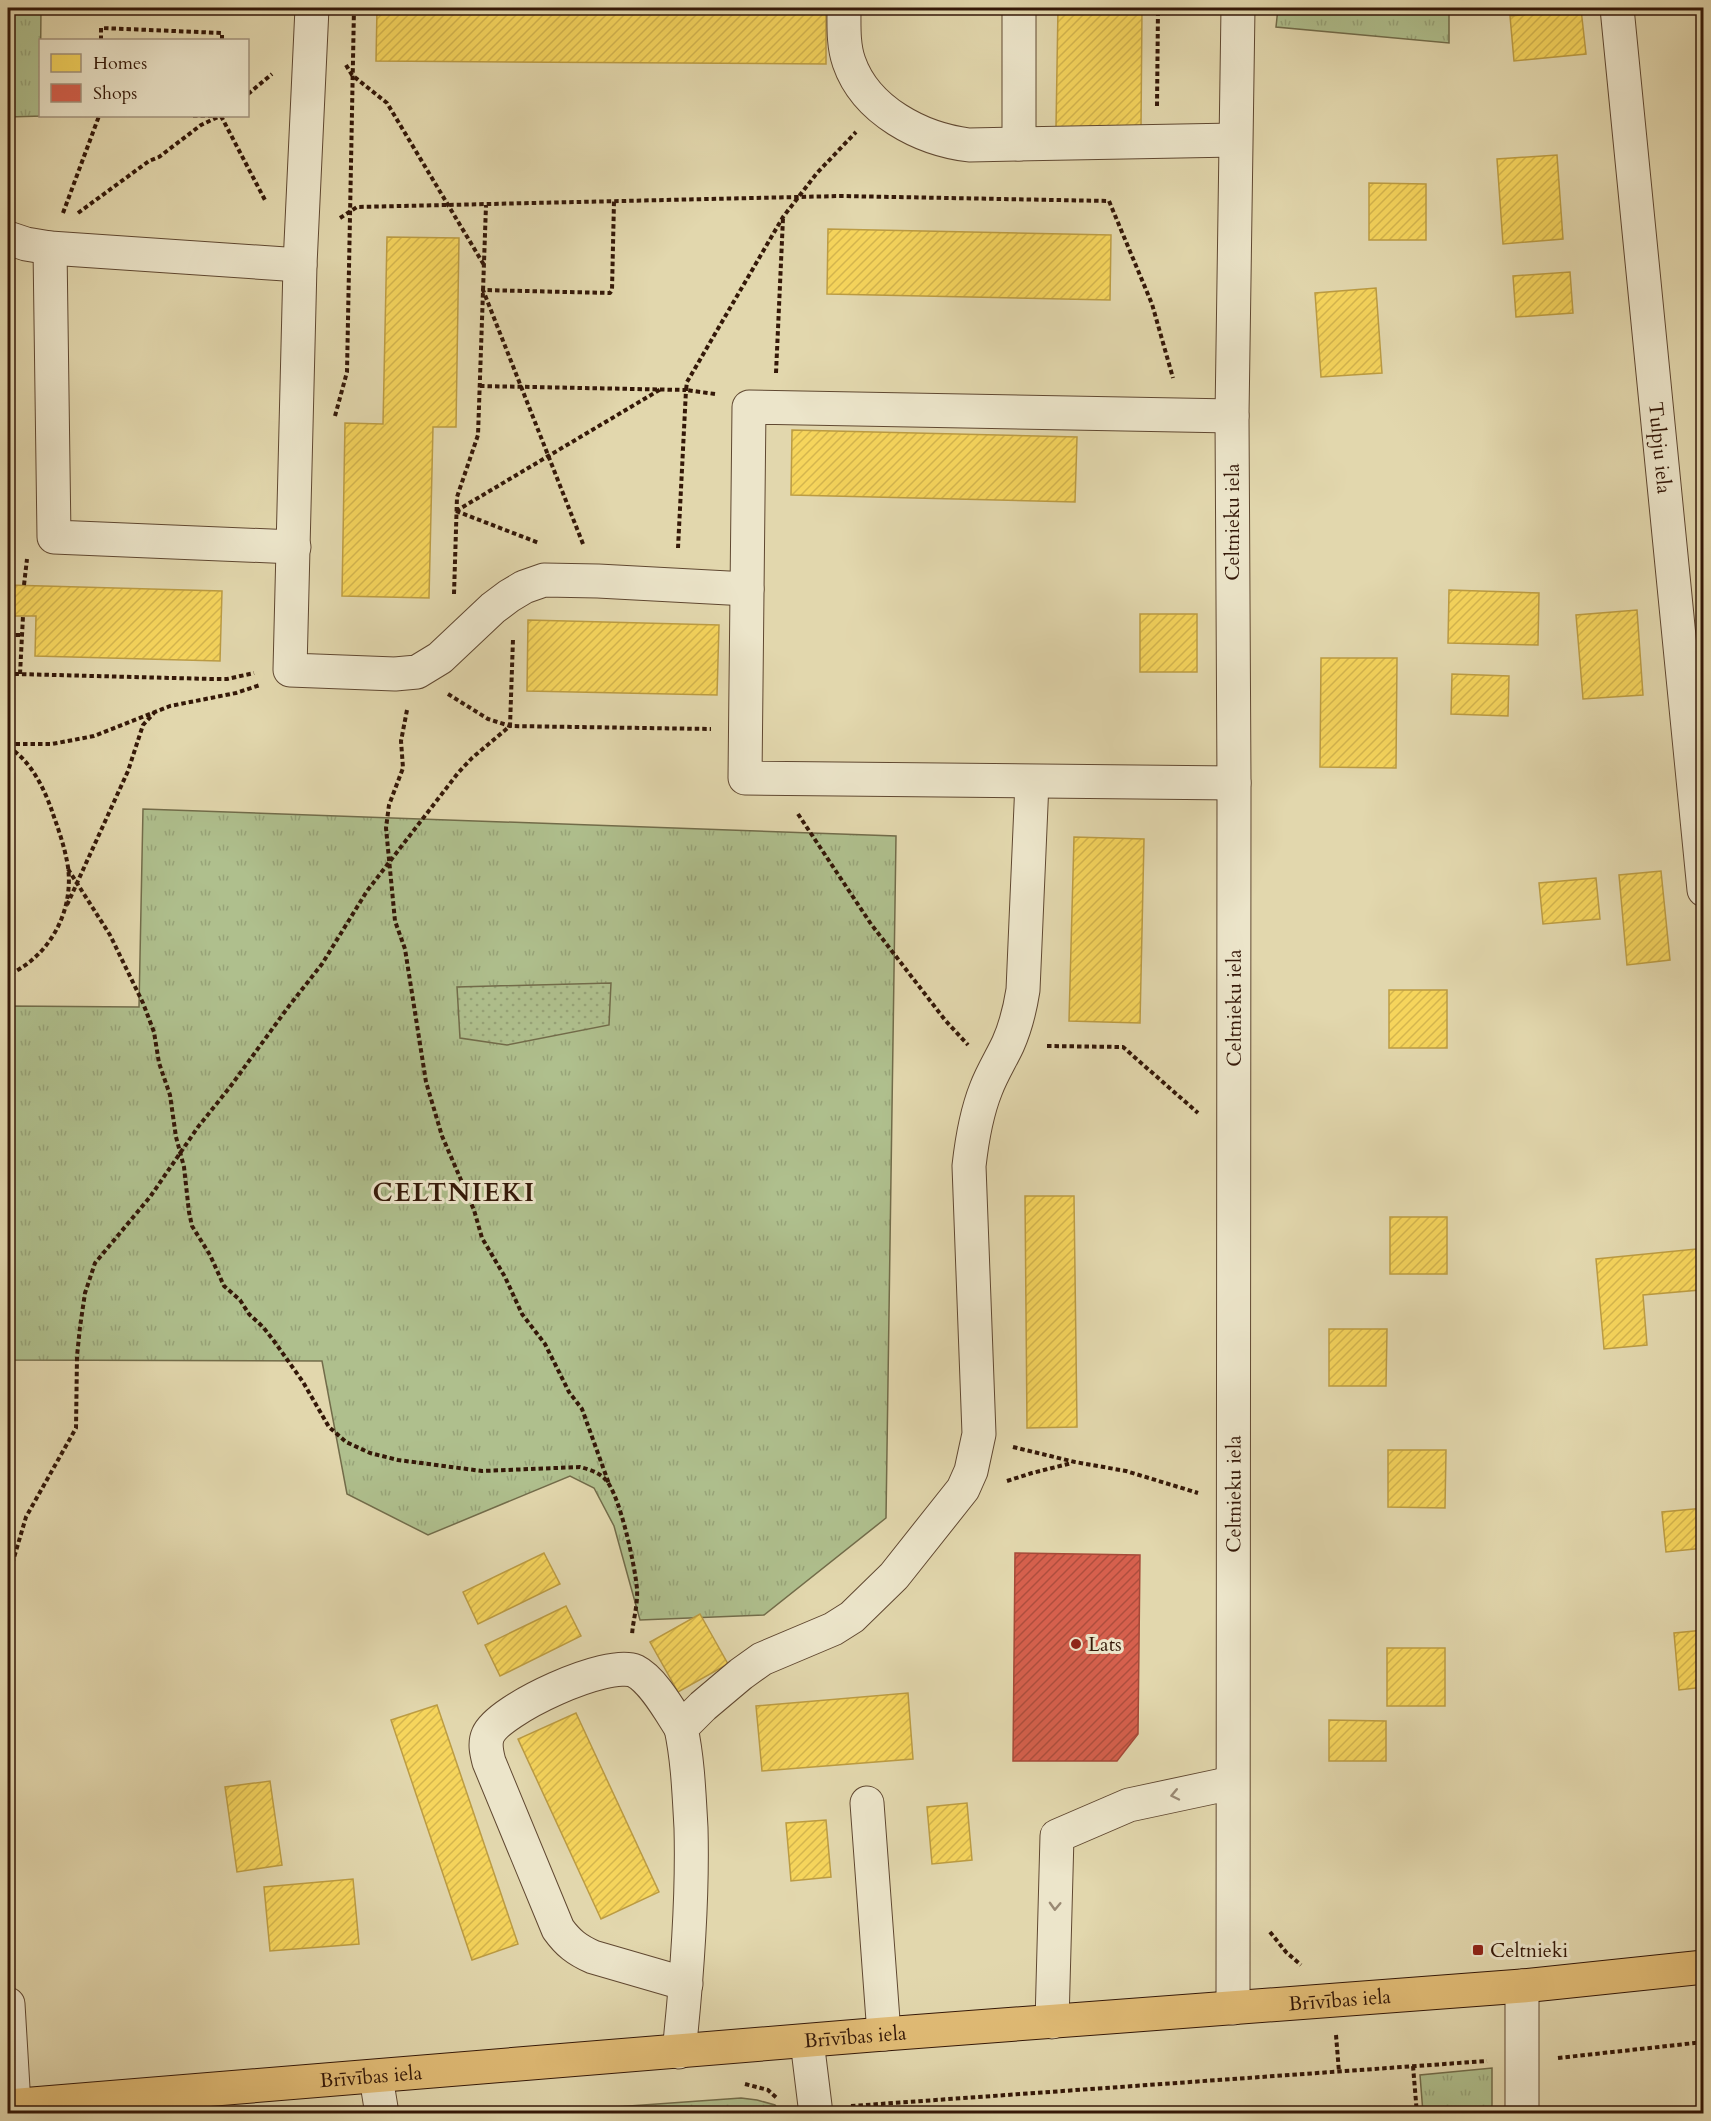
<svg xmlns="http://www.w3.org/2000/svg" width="1711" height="2121" font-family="Cardo,serif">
<defs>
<pattern id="grass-tufts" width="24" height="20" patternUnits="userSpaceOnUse" patternTransform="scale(1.5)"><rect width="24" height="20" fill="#afbf8d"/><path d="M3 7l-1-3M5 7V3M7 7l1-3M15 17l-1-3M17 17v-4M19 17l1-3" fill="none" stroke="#97a378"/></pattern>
<pattern id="garden-dots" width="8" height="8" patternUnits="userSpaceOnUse" patternTransform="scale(1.5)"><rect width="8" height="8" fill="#afbf8d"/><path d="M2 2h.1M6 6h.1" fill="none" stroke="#97a378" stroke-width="1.8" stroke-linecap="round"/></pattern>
<pattern id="homes-hatch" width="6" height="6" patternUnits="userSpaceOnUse" patternTransform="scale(1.5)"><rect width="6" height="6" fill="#f6d55c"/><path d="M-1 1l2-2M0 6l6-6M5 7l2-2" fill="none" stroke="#d4b64e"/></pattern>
<pattern id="shops-hatch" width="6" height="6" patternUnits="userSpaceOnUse" patternTransform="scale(1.5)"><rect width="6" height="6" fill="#d6604d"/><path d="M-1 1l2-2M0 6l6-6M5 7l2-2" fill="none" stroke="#ae4e3e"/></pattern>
</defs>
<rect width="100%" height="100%" fill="#e2d7ad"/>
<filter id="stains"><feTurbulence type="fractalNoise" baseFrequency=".00333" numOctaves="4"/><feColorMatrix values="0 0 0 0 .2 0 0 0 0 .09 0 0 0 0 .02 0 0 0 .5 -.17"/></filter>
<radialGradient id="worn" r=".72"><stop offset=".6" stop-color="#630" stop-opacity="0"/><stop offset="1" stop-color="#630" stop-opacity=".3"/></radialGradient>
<g fill="url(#grass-tufts)" stroke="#726c4a" stroke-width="1.5">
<polygon points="8,8 41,8 40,116 43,116 8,117"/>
<polygon points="1278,8 1449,8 1449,43 1276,27"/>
<polygon points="143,809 896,836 886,1518 764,1615 640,1620 614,1526 594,1488 570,1476 428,1535 347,1494 322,1361 8,1360 8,1006 139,1007"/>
<polygon points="1492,2068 1492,2113 1423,2113 1420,2075"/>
<polygon points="741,2098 757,2100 775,2105 780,2113 531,2113"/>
</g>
<polygon fill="url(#garden-dots)" stroke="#726c4a" stroke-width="1.5" points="611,983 609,1025 507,1045 460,1038 457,987"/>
<g fill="url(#homes-hatch)" stroke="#bc9c43" stroke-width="1.5">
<polygon points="377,8 826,8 826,64 376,61"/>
<polygon points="1058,8 1142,8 1141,129 1056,127"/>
<polygon points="1581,9 1586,54 1514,61 1510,16"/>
<polygon points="1557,155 1563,239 1503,244 1497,159"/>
<polygon points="1369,183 1426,184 1426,240 1369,240"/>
<polygon points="828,229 1111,235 1110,300 827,294"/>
<polygon points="387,237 459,238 456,427 433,427 429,598 342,596 345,423 383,424"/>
<polygon points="1570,272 1573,313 1516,317 1513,276"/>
<polygon points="1376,288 1382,373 1321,377 1315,293"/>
<polygon points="792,430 1077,437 1075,502 791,495"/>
<polygon points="8,585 222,591 220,661 35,656 36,616 8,616"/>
<polygon points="1449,590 1539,593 1538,645 1448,643"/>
<polygon points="1637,610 1643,695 1583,699 1576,615"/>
<rect x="1140" y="614" width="57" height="58"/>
<polygon points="528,620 719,625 717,695 527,691"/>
<polygon points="1321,658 1397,658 1396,768 1320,767"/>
<polygon points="1452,674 1509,676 1508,716 1451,714"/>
<polygon points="1074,837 1144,839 1140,1023 1069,1021"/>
<polygon points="8,838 10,838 8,910"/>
<polygon points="1661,871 1670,960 1627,965 1619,875"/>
<polygon points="1596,878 1600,919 1543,924 1539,883"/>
<rect x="1389" y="990" width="58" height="58"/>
<polygon points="1025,1196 1074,1196 1077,1427 1027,1428"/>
<rect x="1390" y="1217" width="57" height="57"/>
<polygon points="1696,1249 1700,1290 1643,1295 1647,1345 1604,1349 1596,1259"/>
<polygon points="1329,1329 1387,1329 1386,1386 1329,1386"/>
<polygon points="1388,1450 1446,1450 1445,1508 1388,1507"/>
<polygon points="1704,1508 1704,1548 1666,1552 1662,1512"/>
<polygon points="544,1553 560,1584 478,1624 463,1592"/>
<polygon points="566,1606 581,1636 500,1676 485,1645"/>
<polygon points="700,1614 728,1664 678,1692 650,1642"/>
<polygon points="1704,1630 1704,1687 1679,1690 1674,1633"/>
<rect x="1387" y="1648" width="58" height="58"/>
<polygon points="908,1693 913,1759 762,1771 756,1706"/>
<polygon points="437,1705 518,1944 472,1960 391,1720"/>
<polygon points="576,1713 659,1892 601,1919 518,1739"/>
<polygon points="1329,1720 1386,1721 1386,1761 1329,1761"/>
<polygon points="270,1781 282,1865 237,1872 225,1787"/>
<polygon points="967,1803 972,1860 932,1864 927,1807"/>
<polygon points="826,1820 831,1877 791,1881 786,1823"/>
<polygon points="353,1879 359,1944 270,1951 264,1887"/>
</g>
<polygon fill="url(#shops-hatch)" stroke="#a54a38" stroke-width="1.5" points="1015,1553 1140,1555 1138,1734 1117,1761 1013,1761"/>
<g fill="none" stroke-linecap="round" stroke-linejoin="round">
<g stroke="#604831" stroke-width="35">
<g id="minor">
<polyline points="312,8 300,265 290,670 395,674 417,672 440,658 493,608 509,596 524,587 544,580 598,581 747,589"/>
<path d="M844,8C844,26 843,45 849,62C866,111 921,139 969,145L1235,140"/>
<path id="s1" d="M1617,8L1704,890"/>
<polyline points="1019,144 1019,8"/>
<polyline points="8,238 26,244 50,248 300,265"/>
<polyline points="50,248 54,537 294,547"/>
<polyline points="1232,416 749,407 745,778 1234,783"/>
<path d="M681,1728C670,1711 653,1680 635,1671C608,1659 499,1709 488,1735C484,1744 487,1754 489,1762L558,1929C568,1943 577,1950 593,1957L686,1984"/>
<polyline points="867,1803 884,2034"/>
<polyline points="8,2004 14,2105"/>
<path id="s2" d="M1233,2008L1234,783L1232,416L1238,8"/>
<polyline points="1052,2022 1057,1836 1129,1805 1232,1783"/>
<polyline points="807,2041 816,2114"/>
<path d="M679,2052C687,1977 693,1903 691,1828C689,1794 688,1761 681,1728L703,1706L741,1674L762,1659L833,1629L852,1617L894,1576L963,1489L971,1471L979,1434L969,1166C972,1139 976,1114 986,1089C992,1073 1001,1059 1008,1044C1016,1026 1020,1009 1023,990L1032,782"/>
<polyline points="376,2077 382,2114"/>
<polyline points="1522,2114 1522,1986"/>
</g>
</g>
<g stroke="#341808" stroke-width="35">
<g id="major">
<path id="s3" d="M8,2106L884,2034L1522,1986L1704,1967"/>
</g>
</g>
<g stroke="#341808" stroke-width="4" stroke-dasharray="4.5 3" stroke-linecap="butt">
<polyline points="101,40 101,28 222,33 222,40"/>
<polyline points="346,65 352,75 387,103 484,265"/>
<polyline points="248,94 272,74"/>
<polyline points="1157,106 1158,8"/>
<polyline points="193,116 217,116"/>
<polyline points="221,116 266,202"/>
<polyline points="63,213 99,116"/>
<polyline points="78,213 149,161 159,157 201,125 220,116"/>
<polyline points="340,218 357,207 841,196 1109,201 1152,304 1173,378"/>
<polyline points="776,373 783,218"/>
<polyline points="480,386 686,390 678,548"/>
<polyline points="715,394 686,390 687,382 783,217 817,173 856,132"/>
<polyline points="335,416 347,372 354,8"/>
<polyline points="456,511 661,389"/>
<polyline points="456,511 539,543"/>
<polyline points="583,544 483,290 610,293 612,290 614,201"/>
<polyline points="24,585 27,559"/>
<polyline points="454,594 457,497 478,435 486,205"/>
<polyline points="8,635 23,635"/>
<polyline points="8,670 15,674 213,679 227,679 254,673"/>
<polyline points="20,674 23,616"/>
<polyline points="448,694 488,719 510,726 711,729"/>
<polyline points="407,710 401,741 403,768 389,805 386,828 395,921 405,949 426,1082 442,1136 474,1210 482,1238 505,1277 522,1314 545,1344 569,1392 582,1409 609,1484"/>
<polyline points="8,744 52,744 94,736 170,706 236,693 260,685"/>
<path d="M8,747C31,760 45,790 53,814C59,831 65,848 68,867C74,912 49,957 8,975"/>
<polyline points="798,814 871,924 945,1020 968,1045"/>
<path d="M68,869L110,935L143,1003L154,1032L159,1063L170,1095L176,1137L184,1167L189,1212L192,1226L210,1255L224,1286L240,1300L249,1314L263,1327L274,1341L303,1382L329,1427L346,1442L370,1453L398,1460L482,1471L580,1467C588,1469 598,1472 605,1479C620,1494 635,1566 637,1589C638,1605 633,1620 632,1635"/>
<polyline points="67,905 128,771 143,725 154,713"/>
<polyline points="1047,1046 1123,1047 1198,1113"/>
<polyline points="1013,1447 1075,1462 1126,1471 1198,1493"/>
<polyline points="1007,1481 1032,1473 1072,1463"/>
<polyline points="8,1578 26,1517 76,1428 77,1356 80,1327 85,1293 95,1263 150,1197 198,1127 230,1087 289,1006 322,964 367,891 458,773 472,758 510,726 513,639"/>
<polyline points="1270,1932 1286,1952 1301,1965"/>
<polyline points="1336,2035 1339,2072"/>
<polyline points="1558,2058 1704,2042"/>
<polyline points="1413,2066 1417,2114"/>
<polyline points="745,2084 768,2090 778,2099"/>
<polyline points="851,2106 1487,2061"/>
</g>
<use href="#minor" stroke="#ece5ca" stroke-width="33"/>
<use href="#major" stroke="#e1bc76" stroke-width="33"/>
</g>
<defs><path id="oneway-chevron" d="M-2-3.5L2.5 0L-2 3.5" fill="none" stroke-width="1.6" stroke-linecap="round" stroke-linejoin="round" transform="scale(1.5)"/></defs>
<g stroke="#998973">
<use href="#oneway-chevron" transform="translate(1175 1795) rotate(168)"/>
<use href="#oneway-chevron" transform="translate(1055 1906) rotate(92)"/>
</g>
<g fill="#8f2418" stroke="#ece5ca" stroke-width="2">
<circle cx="1076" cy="1644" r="6"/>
<rect x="1472" y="1944" width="12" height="12" rx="3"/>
</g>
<g text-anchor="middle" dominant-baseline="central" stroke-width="6" stroke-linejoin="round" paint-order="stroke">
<g font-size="20" fill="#341808" stroke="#ece5ca">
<text stroke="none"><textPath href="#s1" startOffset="442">Tulpju iela</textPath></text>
<text transform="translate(1232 522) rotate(-90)">Celtnieku iela</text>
<text stroke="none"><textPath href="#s2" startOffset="1000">Celtnieku iela</textPath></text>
<text stroke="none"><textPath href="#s2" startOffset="514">Celtnieku iela</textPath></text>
<text stroke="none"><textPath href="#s3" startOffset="1336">Brīvības iela</textPath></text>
<text stroke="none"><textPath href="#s3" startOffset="850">Brīvības iela</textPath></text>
<text stroke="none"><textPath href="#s3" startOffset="364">Brīvības iela</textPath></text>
</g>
<g font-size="20" fill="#341808" stroke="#ece5ca" text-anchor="start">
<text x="1088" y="1644">Lats</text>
<text x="1490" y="1950">Celtnieki</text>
</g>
<g font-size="26" font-weight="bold" letter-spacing="1.5" fill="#341808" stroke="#ece5ca">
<text x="454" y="1192">CELTNIEKI</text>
</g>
</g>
<rect width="1711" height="2121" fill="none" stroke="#e2d7ad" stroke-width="30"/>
<rect x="9" y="9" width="1693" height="2103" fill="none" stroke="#341808" stroke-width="3"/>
<rect x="15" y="15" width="1681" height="2091" fill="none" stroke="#341808" stroke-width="1.5"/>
<rect x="39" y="39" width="210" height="78" fill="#ece5ca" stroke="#a2937c" stroke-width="1.5"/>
<rect x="51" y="54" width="30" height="18" fill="#f6d55c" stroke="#a2937c" stroke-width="1.5"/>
<text x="93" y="69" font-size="18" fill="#341808">Homes</text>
<rect x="51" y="84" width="30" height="18" fill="#d6604d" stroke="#a2937c" stroke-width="1.5"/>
<text x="93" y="99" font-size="18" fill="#341808">Shops</text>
<rect width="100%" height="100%" filter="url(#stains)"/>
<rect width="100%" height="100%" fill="url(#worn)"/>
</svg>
